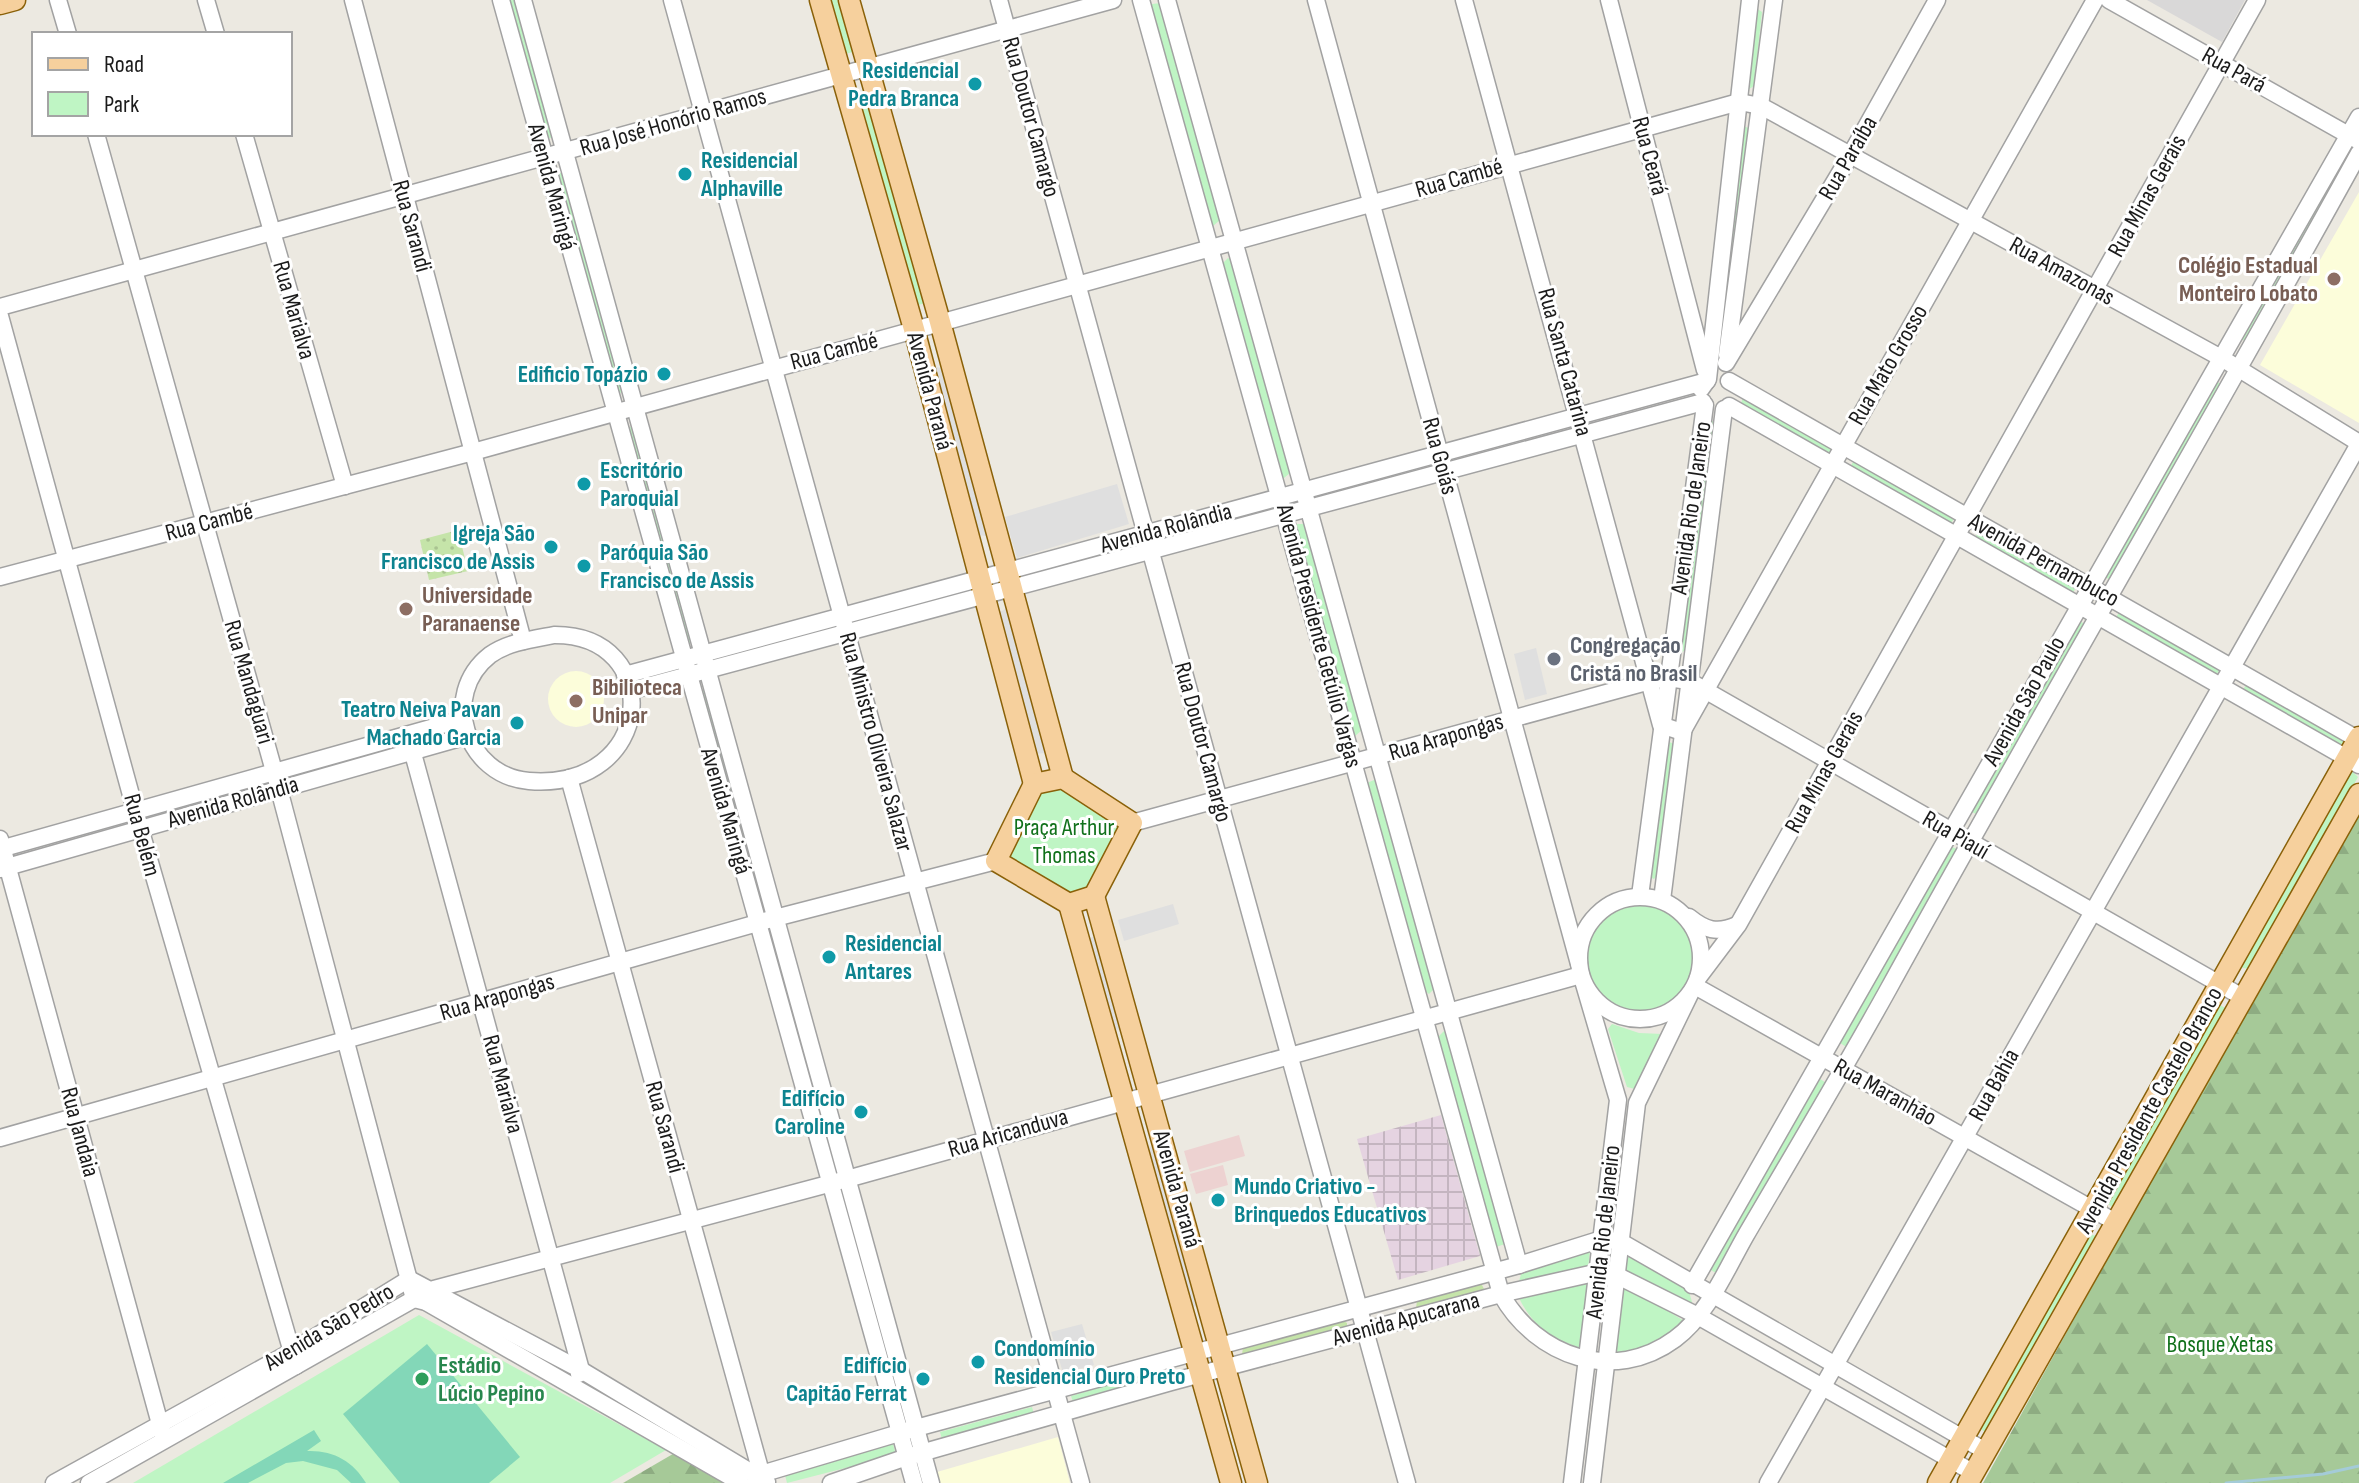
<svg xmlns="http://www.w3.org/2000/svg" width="2359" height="1483" font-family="'Sofia Sans Condensed',sans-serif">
<defs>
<pattern id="industrial-grid" width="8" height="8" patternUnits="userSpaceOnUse" patternTransform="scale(2)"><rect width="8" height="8" fill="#e5d3e1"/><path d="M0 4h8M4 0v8" fill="none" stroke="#c4b5c0"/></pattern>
<pattern id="forest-firs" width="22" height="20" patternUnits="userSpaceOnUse" patternTransform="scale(2)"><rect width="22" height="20" fill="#a6c998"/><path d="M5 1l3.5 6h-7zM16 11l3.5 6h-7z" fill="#8eac82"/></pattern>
<pattern id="garden-dots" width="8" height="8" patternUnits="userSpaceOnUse" patternTransform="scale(2)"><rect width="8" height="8" fill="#c5e4a9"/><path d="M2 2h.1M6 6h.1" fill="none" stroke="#a9c391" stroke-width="1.8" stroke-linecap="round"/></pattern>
</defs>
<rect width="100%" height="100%" fill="#ece9e1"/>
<polygon fill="#d9d8d8" points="2147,0 2245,0 2222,42"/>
<g fill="#edd2d1">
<polygon points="1239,1135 1245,1156 1190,1172 1184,1151"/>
<polygon points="1223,1165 1228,1185 1196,1194 1190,1174"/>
</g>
<polygon fill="url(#industrial-grid)" points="1441,1115 1480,1256 1398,1280 1357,1139"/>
<g fill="#fcfdda">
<polygon points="2359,192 2359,423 2260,365"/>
<circle cx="576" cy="699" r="28"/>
<polygon points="1058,1437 1070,1483 940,1483 937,1472"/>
</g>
<g fill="#c5e4a9">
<polygon points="1481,1283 1485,1291 1416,1309 1417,1300"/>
<polygon points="1342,1320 1347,1323 1347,1329 1246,1359 1242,1354 1243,1348"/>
</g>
<g fill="url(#forest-firs)">
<polygon points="2359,806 2359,1483 1983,1483"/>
<polygon points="678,1451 734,1483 623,1483"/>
</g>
<g fill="#bff5c4">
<polygon points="509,0 517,0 554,137 546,139"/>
<polygon points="830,0 843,0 857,51 845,54"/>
<polygon points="1161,3 1220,220 1213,226 1209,224 1150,7 1152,4"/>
<polygon points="1756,8 1762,12 1754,86 1749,89 1746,88"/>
<polygon points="867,90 926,303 914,306 854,94"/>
<polygon points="1743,126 1751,129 1732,287 1726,286"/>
<polygon points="2343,153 2351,157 2248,343 2240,338"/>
<polygon points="564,172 625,391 617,394 557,174"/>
<polygon points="1228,258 1232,260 1290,473 1284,478 1280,476 1222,264"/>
<polygon points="2216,381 2224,386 2112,581 2104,576"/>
<polygon points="1743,396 1834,446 1829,456 1741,404"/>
<polygon points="1710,420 1717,423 1686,649 1680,654"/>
<polygon points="635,426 696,641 687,644 626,428"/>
<polygon points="1855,459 1955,516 1951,524 1850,467"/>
<polygon points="1297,524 1305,524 1362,730 1355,736 1295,528"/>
<polygon points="1979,530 2077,585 2073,593 1975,538"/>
<polygon points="2121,610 2221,668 2216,675 2116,617"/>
<polygon points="2079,621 2087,625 1980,816 1972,812"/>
<polygon points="2247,683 2346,738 2342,745 2243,690"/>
<polygon points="705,689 765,910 756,913 696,692"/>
<polygon points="1667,741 1674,744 1658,875 1654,879 1650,877"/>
<polygon points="2351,770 2358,777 2251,969 2243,968 2241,966"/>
<polygon points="1063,778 1132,823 1094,896 1069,904 996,861 1034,784"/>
<polygon points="1374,780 1378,781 1436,987 1429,994 1425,991 1367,783"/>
<polygon points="1950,846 1959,850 1848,1048 1840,1043"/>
<circle cx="1640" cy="958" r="57"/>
<polygon points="775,943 836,1165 828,1167 767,945"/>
<polygon points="2220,1005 2227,1009 2118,1205 2112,1207 2107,1203"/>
<polygon points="1612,1024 1639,1033 1663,1034 1635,1089 1627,1087 1608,1029"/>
<polygon points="1444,1031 1448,1033 1505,1244 1496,1247 1438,1037"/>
<polygon points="1820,1079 1828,1084 1719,1275 1711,1270"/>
<polygon points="2089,1234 2097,1236 1987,1432 1983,1431 1980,1427"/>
<polygon points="1590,1251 1588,1268 1517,1288 1522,1271"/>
<polygon points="1625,1251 1688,1288 1692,1302 1689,1314 1623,1274"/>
<path d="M1588,1280L1580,1348C1551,1338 1532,1325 1519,1298Z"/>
<polygon points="1621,1283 1686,1322 1652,1347 1613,1355"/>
<polygon points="419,1315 666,1450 610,1483 133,1483"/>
<polygon points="1165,1369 1168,1381 1075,1408 1071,1396"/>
<polygon points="1032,1407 1035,1418 943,1443 940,1432"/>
<polygon points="893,1444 896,1455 787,1483 785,1475"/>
</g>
<polygon fill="url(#garden-dots)" points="458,530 468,571 429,580 420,540"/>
<g fill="#83d7b8">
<polygon points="427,1344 520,1457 489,1483 400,1483 343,1414"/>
<path d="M314,1430L321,1441L307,1451C333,1450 353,1461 366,1483H351L337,1470L303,1461L286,1463L248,1483H223Z"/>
</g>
<g fill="#dfdfdf">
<polygon points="931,365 946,370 992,537 979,535"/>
<polygon points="1117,484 1129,524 1017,558 1005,517"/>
<polygon points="1007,608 1049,749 1045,753 1034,754 997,614"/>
<polygon points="1536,648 1547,694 1525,700 1514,654"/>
<polygon points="1173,904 1179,924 1124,941 1118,920"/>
<polygon points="1092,937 1101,938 1128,1033 1112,1028 1087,943"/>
<polygon points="1145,1146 1154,1147 1199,1303 1196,1307 1190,1305"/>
<polygon points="1082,1324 1094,1365 1063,1373 1051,1332"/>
</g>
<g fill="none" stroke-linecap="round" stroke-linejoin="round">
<polyline stroke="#a4cbd8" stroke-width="3" points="2226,1483 2323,1474 2359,1466"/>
<g stroke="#a2a2a2" stroke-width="19">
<g id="minor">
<polyline points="58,0 68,34"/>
<polyline points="206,0 216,34"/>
<polyline points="353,0 523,641"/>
<polyline points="501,0 914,1483"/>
<polyline points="523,0 931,1483"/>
<polyline points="672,0 1081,1483"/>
<polyline points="999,0 1407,1483"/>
<path d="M1141,0L1501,1294C1536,1357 1614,1384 1675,1339C1707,1316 1727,1268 1746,1235C1794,1153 1843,1071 1889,988C2043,708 2205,433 2359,153"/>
<polyline points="1167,0 1519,1265"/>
<polyline points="1316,0 1579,964"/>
<polyline points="1464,0 1661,725 1682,732 2095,0"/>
<polyline points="1609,0 1705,370"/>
<polyline points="2109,0 2359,141"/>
<polyline points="96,134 279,789 414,1299"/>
<polyline points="244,134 345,486"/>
<polyline points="0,307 1113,0"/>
<polyline points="0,316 140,828 296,1366"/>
<polyline points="1727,355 1774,0"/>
<polyline points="1726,363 1850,156 1937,0"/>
<polyline points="1729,381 2359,740"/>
<polyline points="1701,389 1708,379 1750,0"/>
<polyline points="1729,406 2359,765"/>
<polyline points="0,577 473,452 1739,102 1761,106 2223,359 2359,443"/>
<path d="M554,635C666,634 656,791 529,781C466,776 439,695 490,655C508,642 533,639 554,635Z"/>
<polyline points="625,675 1707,381"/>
<polyline points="629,691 1703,402"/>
<polyline points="408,735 581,1370 579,1374"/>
<polyline points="569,778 762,1476"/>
<polyline points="1132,823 1650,681 1667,678 1689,681 2244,998"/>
<polyline points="0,839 163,1435"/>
<polyline points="0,849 463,719"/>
<polyline points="0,869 467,736"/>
<polyline points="1640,896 1705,405"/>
<circle cx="1640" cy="958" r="61"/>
<polyline points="1662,900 1724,409"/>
<path d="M1689,917C1705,930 1717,934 1737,925"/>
<polyline points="1698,978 1738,925 2257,0"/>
<polyline points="1695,986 2117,1223"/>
<polyline points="0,1138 775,918 996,861"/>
<polyline points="1692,1285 2359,117"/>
<polyline points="426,1302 434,1289 847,1179 1581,975"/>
<polyline points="54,1483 289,1353 409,1279 581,1370 767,1482"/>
<polyline points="89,1483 414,1299 426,1302 741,1483"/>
<polyline points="755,1483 768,1472 916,1428 1519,1265 1602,1239 1621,1242 1987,1452"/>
<polyline points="831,1483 907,1457 1171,1382 1501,1294 1599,1272 1618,1276 1696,1315 1974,1473"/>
<polyline points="1572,1483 1618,1100 1584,984"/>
<polyline points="1592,1483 1637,1103 1690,994"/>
<polyline points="1768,1483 2359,444"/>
</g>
</g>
<g stroke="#8a6109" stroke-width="23">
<g id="major">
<polyline points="820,0 914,329 1034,784"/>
<polyline points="849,0 940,322 1063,778"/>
<polyline points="0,4 15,0"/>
<polygon points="1063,778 1132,823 1094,896 1069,904 996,861 1034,784"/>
<polyline points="1094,896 1257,1483"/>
<polyline points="1069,904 1231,1483"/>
<polyline points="1938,1483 2359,737"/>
<polyline points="1968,1483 2359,794"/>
</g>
</g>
<use href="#minor" stroke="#fff" stroke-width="16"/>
<use href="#major" stroke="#f6d09d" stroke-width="20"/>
</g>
<g fill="#0f9aa8" stroke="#fff" stroke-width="3">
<circle cx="975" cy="84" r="8"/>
<circle cx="685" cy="174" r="8"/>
<circle cx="664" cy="374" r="8"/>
<circle cx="584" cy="484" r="8"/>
<circle cx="551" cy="547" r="8"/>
<circle cx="584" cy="566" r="8"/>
<circle cx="517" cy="723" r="8"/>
<circle cx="829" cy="957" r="8"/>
<circle cx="861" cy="1112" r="8"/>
<circle cx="1218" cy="1200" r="8"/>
<circle cx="978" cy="1362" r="8"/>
<circle cx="923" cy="1379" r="8"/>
</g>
<g fill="#8d6e63" stroke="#fff" stroke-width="3">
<circle cx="2334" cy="279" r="8"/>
<circle cx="406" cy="609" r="8"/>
<circle cx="576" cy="701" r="8"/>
</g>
<circle fill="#6b7280" stroke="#fff" stroke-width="3" cx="1554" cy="659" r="8"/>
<circle fill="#2e9e5b" stroke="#fff" stroke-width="3" cx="422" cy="1379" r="8"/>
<g text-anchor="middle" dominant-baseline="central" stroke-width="6" stroke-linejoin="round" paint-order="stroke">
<g font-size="24" font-weight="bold" fill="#0d838f" stroke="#fff" text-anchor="end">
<text x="959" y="70">Residencial<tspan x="959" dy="28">Pedra Branca</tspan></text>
<text x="701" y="160" text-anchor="start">Residencial<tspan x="701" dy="28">Alphaville</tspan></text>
<text x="648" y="374">Edificio Topázio</text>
<text x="600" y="470" text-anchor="start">Escritório<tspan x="600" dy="28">Paroquial</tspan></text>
<text x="535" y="533">Igreja São<tspan x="535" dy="28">Francisco de Assis</tspan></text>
<text x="600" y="552" text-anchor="start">Paróquia São<tspan x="600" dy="28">Francisco de Assis</tspan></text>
<text x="501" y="709">Teatro Neiva Pavan<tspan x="501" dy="28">Machado Garcia</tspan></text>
<text x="845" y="943" text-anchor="start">Residencial<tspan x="845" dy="28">Antares</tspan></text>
<text x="845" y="1098">Edifício<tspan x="845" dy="28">Caroline</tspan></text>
<text x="1234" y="1186" text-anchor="start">Mundo Criativo -<tspan x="1234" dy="28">Brinquedos Educativos</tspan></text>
<text x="994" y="1348" text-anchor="start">Condomínio<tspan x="994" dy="28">Residencial Ouro Preto</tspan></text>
<text x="907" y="1365">Edifício<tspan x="907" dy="28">Capitão Ferrat</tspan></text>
</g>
<g font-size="24" fill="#1b1b1b" stroke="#fff">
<text transform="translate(2234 70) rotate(29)">Rua Pará</text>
<text transform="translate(1031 117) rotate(75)">Rua Doutor Camargo</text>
<text transform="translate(673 122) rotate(-16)">Rua José Honório Ramos</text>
<text transform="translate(1650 156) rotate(75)">Rua Ceará</text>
<text transform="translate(1848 158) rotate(-60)">Rua Paraíba</text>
<text transform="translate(1459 178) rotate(-16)">Rua Cambé</text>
<text transform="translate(552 187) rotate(75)">Avenida Maringá</text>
<text transform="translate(2147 196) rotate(-61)">Rua Minas Gerais</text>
<text transform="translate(412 226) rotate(75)">Rua Sarandi</text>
<text transform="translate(2062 271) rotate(29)">Rua Amazonas</text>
<text transform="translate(294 310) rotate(74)">Rua Marialva</text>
<text transform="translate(834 351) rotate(-15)">Rua Cambé</text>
<text transform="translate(1565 362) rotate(75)">Rua Santa Catarina</text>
<text transform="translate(1888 365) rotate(-60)">Rua Mato Grosso</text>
<text transform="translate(930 391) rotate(75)">Avenida Paraná</text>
<text transform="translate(1440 456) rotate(75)">Rua Goiás</text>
<text transform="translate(1691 508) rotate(-82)">Avenida Rio de Janeiro</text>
<text transform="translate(209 522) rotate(-15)">Rua Cambé</text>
<text transform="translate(1166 528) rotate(-15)">Avenida Rolândia</text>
<text transform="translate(2044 560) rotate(29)">Avenida Pernambuco</text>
<text transform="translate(1319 636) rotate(75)">Avenida Presidente Getúlio Vargas</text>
<text transform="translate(249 682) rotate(74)">Rua Mandaguari</text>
<text transform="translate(2024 701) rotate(-61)">Avenida São Paulo</text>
<text transform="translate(1446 737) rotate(-16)">Rua Arapongas</text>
<text transform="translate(876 742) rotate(75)">Rua Ministro Oliveira Salazar</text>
<text transform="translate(1203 742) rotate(75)">Rua Doutor Camargo</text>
<text transform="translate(1824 772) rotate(-61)">Rua Minas Gerais</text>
<text transform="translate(233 802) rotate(-16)">Avenida Rolândia</text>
<text transform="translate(726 811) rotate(74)">Avenida Maringá</text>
<text transform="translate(142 835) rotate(75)">Rua Belém</text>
<text transform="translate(1956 835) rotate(30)">Rua Piauí</text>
<text transform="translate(497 997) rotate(-16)">Rua Arapongas</text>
<text transform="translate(503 1084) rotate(75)">Rua Marialva</text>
<text transform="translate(1994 1085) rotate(-61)">Rua Bahia</text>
<text transform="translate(1885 1092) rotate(29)">Rua Maranhão</text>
<text transform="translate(2149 1110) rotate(-61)">Avenida Presidente Castelo Branco</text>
<text transform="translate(665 1127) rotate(75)">Rua Sarandi</text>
<text transform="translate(80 1132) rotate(75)">Rua Jandaia</text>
<text transform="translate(1008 1133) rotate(-16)">Rua Aricanduva</text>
<text transform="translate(1177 1189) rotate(74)">Avenida Paraná</text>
<text transform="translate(1603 1232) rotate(-84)">Avenida Rio de Janeiro</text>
<text transform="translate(1406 1319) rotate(-15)">Avenida Apucarana</text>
<text transform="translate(329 1327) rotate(-31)">Avenida São Pedro</text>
</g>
<g font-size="24" font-weight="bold" fill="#785e54" stroke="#fff" text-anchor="start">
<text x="2318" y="265" text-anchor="end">Colégio Estadual<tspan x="2318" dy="28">Monteiro Lobato</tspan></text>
<text x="422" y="595">Universidade<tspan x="422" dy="28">Paranaense</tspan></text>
<text x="592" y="687">Bibilioteca<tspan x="592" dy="28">Unipar</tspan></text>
</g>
<g font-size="24" font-weight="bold" fill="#5b616d" stroke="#fff" text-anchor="start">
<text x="1570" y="645">Congregação<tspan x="1570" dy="28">Cristã no Brasil</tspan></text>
</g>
<g font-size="24" fill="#11711b" stroke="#fff">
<text x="1064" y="827">Praça Arthur<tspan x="1064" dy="28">Thomas</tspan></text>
<text x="2220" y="1344">Bosque Xetas</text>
</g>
<g font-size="24" font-weight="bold" fill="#27864d" stroke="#fff" text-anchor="start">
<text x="438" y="1365">Estádio<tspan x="438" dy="28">Lúcio Pepino</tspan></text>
</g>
</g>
<rect x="32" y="32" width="260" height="104" fill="#ffffff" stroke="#a4a4a4" stroke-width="2"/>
<rect x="48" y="58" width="40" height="12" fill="#f6d09d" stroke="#a4a4a4" stroke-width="2"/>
<text x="104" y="72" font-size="24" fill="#1b1b1b">Road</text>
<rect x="48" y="92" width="40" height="24" fill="#bff5c4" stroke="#a4a4a4" stroke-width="2"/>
<text x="104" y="112" font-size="24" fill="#1b1b1b">Park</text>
</svg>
